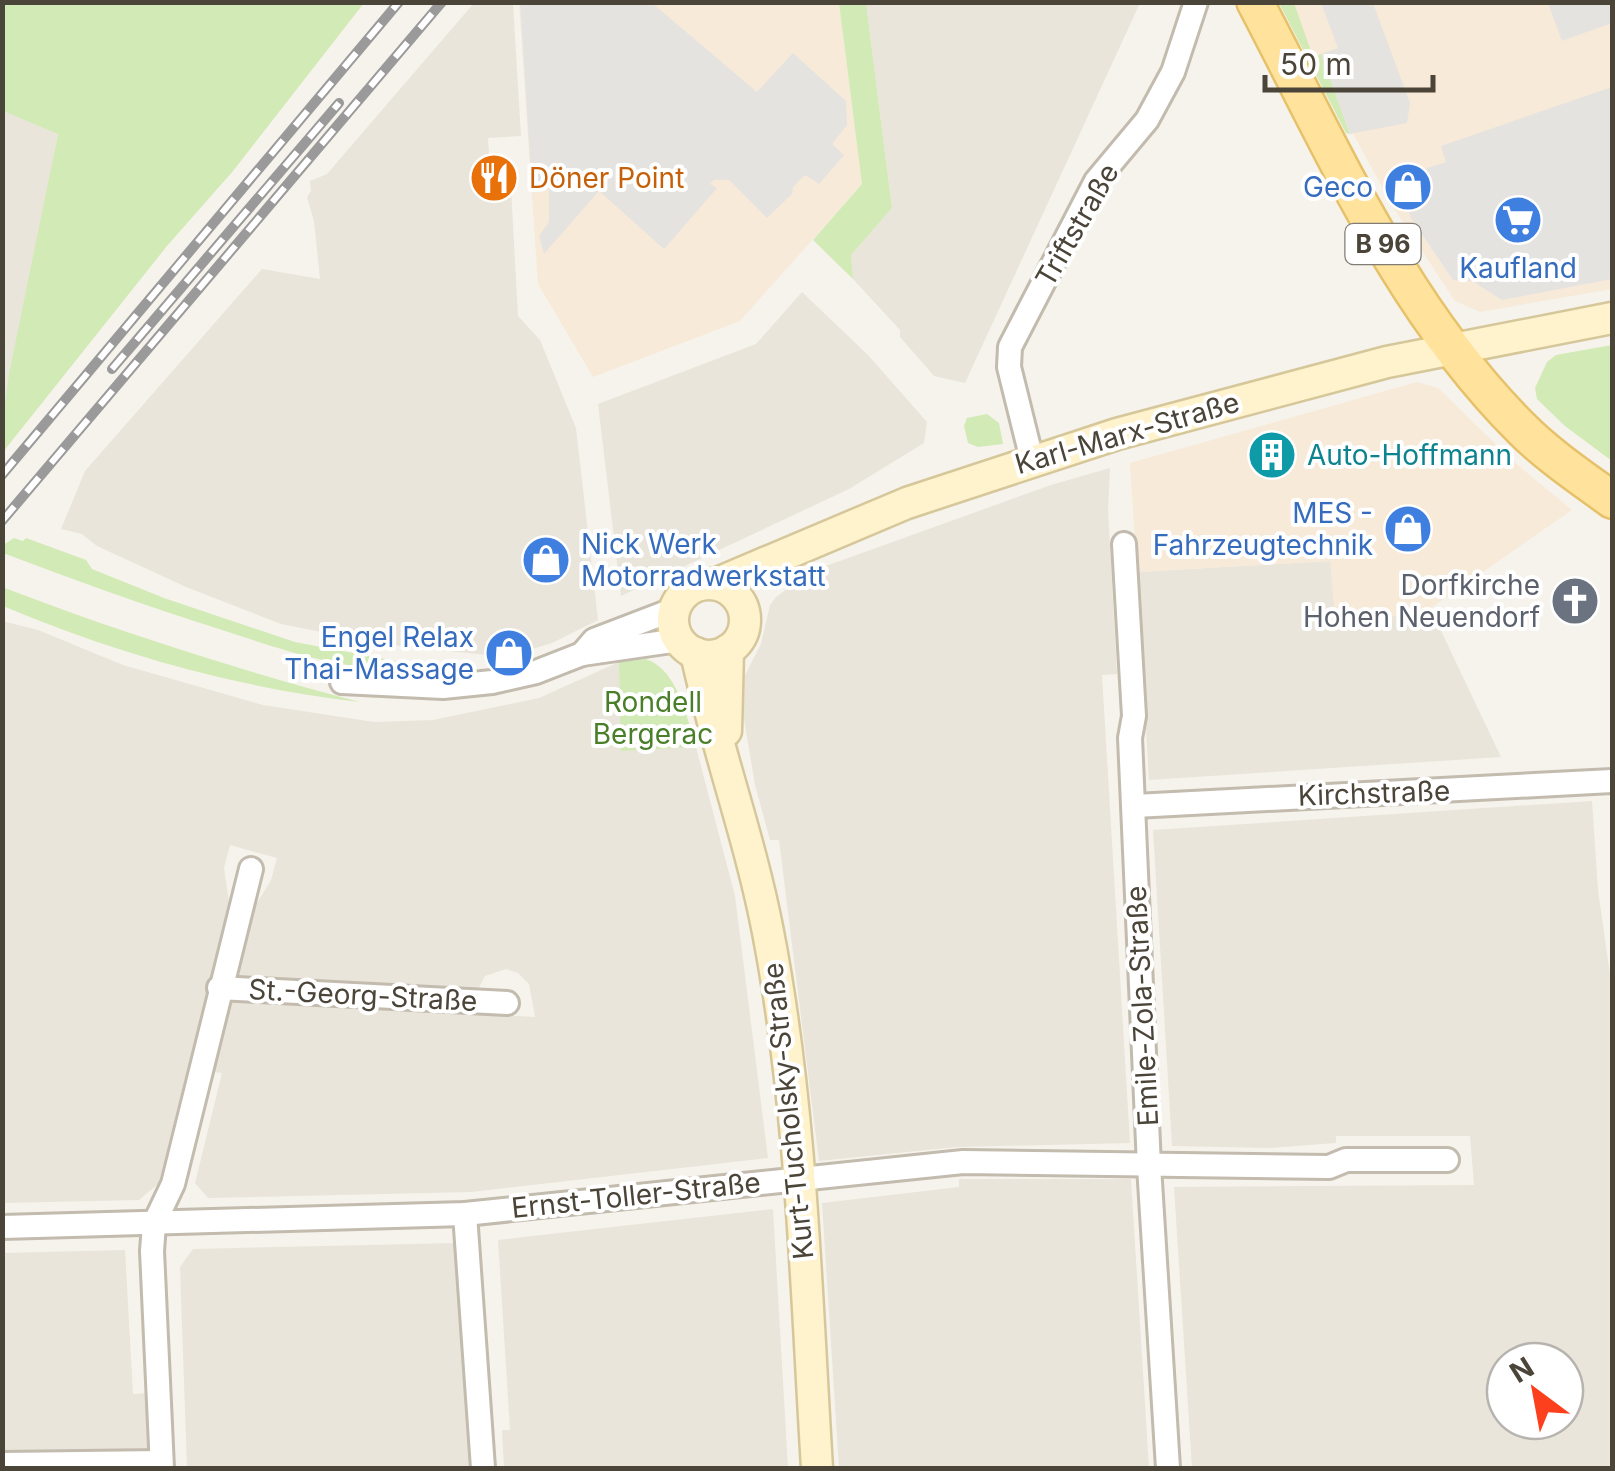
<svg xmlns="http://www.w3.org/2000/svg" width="1615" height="1471" font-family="Inter,sans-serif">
<rect width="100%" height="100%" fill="#f6f3ec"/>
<g fill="#eae5da" fill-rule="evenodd">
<polygon points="474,3 513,3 521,136 488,138 490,170 510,170 518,316 540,340 576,428 598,620 552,643 506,657 382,644 281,624 186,587 97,546 82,534 61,529 85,471 262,269 320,279 314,221 307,197 311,191 310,181 327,174"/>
<polygon points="866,3 1140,3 965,383 934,376 900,337 900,330 853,279 851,255 892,208"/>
<polygon points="3,111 58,133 3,421"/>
<polygon points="802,292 868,355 927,422 924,443 849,489 621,596 598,404 756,344"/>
<polygon points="1110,468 1108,510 1117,674 1102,675 1130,1143 957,1147 819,1161 779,840 770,840 755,785 744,719 743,679 761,644 770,605 776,597 812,571 1051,485"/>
<polygon points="1331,561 1336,619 1433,614 1501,757 1149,780 1137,572"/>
<polygon points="2,621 38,630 123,665 263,705 374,722 433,720 539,698 619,662 622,750 696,747 735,896 768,1158 471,1192 208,1198 195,1183 222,1073 213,1072 231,1001 535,1017 529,984 518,973 506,969 485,976 474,997 235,984 254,908 271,880 277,858 230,845 224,868 229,902 159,1183 139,1200 3,1203"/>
<path d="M1592,801L1598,890L1612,989V1468H1192L1174,1187L1474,1185L1470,1136H1336V1143L1269,1148L1172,1146L1153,830ZM1505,1361H1565V1421H1505Z"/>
<polygon points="959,1179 1131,1179 1149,1468 839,1468 822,1203 959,1187"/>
<polygon points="773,1209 788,1468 504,1468 502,1430 510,1430 498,1240"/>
<polygon points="457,1243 471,1468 187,1468 180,1267 193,1249"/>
<polygon points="125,1250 133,1394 149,1393 151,1461 3,1463 2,1253"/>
</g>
<g fill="#f7ead8">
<polygon points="519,3 839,3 862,184 740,321 593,377 538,284"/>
<polygon points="1281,3 1612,3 1612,289 1480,312 1455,301 1395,210"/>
<polygon points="1417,382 1438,388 1513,461 1572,510 1431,608 1433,614 1335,620 1330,561 1137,572 1130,463"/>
</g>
<g fill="#d2eab5">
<polygon points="3,2 364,3 233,171 167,246 3,452 3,421 9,374 58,134 3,111"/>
<polygon points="839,3 866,3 892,208 851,255 853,279 813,240 862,184"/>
<polygon points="1279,3 1294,3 1313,57 1321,54 1350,134 1346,133"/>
<polygon points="1612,345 1612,461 1565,426 1537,399 1535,388 1547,362 1556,355"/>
<polygon points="987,414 999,423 1003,444 978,447 968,443 964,426 967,418"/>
<path d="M14,538L23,541L26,538L86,560L92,569L164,598L295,642L427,667C357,677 284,650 219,629C146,606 74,580 3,553V545Z"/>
<path d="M2,587C120,632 238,670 360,702C238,688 116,654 3,606Z"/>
<path d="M646,659C678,670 687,718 696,747L621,751L619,662Z"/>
</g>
<g fill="#e5e3e0">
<polygon points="520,3 652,3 757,92 793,53 846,101 847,125 832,144 844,155 819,184 805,175 793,187 792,194 767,218 729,180 714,180 710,184 717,188 664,249 599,191 544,254 539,236 549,222 549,189 532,190"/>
<polygon points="1321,3 1373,3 1410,103 1407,123 1350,134 1321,54 1338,48"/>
<polygon points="1548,3 1612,3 1612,23 1562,41"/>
<polygon points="1612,87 1612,279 1502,300 1472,281 1453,280 1411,218 1407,207 1427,199 1418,171 1446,162 1441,146"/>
</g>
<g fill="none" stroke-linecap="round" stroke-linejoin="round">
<g stroke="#c2bbae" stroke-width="28">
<g id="minor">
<polyline points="1032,460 1009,367 1010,347 1096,181 1147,120 1173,72 1196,2"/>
<polyline points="1124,544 1134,716 1130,738 1149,1166 1168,1468"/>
<polyline points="582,654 594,640 675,609"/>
<polyline points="342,682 443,687 492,682 536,672 582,654 679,640"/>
<polyline points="1135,806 1612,781"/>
<polyline points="219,988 507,1003"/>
<polyline points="465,1214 483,1468"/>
<polyline points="2,1227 465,1214 963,1162 1329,1167 1346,1160 1447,1160"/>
<polyline points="2,1464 161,1462"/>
<polyline points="162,1468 152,1251 154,1224 173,1184 251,869"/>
</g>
</g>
<g stroke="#d6c79b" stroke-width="35">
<g id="secondary">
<polyline points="715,584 907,503 1117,434 1387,362 1612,318"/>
<circle cx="709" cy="620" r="36"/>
<path d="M696,653C716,747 750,838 768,932C802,1108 806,1290 817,1468"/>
<polyline points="726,731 728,650"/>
</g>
</g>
<g stroke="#e6c16a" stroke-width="40">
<path id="primary" d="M1255,2C1333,150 1402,310 1522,429C1549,456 1582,478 1612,500"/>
</g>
<use href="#minor" stroke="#fff" stroke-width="22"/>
<use href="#secondary" stroke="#fff3cd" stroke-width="30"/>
<use href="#primary" stroke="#ffe39c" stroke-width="35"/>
<g stroke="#9a9a9a" stroke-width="10">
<g id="rail">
<polyline points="112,369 339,103"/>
<polyline points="2,475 399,2"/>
<polyline points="2,521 442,2"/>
</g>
</g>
<use href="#rail" stroke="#fff" stroke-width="6" stroke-dasharray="19" stroke-linecap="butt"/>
</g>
<defs>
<g id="restaurant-disc" transform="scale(2.5)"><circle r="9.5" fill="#e8710a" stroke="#fff"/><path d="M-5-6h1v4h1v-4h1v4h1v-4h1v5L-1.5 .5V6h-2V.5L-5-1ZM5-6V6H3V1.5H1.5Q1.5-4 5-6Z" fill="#fff"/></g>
<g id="shop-disc" transform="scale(2.5)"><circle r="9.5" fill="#3f7fe0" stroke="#fff"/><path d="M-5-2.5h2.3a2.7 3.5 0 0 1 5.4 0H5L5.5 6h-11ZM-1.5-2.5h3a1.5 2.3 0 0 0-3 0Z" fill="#fff"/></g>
<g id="supermarket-disc" transform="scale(2.5)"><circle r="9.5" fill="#3f7fe0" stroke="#fff"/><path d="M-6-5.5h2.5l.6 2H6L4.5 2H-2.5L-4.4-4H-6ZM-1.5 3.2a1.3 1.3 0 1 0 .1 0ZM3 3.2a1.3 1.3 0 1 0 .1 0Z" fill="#fff"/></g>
<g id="building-disc" transform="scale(2.5)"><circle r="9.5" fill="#0f9aa8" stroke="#fff"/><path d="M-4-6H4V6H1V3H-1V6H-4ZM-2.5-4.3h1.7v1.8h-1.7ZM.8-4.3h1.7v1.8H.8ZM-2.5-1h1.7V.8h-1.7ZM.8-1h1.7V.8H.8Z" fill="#fff"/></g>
<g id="church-disc" transform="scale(2.5)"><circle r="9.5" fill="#6b7280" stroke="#fff"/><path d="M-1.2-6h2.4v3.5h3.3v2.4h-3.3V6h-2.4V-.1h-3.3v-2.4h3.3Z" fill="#fff"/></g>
</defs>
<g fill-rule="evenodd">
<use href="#restaurant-disc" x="494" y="178"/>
<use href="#shop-disc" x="1408" y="187"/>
<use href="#supermarket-disc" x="1518" y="220"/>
<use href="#building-disc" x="1272" y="455"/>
<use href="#shop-disc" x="1408" y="529"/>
<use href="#shop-disc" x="546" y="560"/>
<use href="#church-disc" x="1575" y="601"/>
<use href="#shop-disc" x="509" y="653"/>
</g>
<g text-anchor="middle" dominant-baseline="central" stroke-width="8" stroke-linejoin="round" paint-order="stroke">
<rect fill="#fff" stroke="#817c74" stroke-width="2.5" x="1345.5" y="224" width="75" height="40" rx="8"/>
<g font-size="25" font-weight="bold" fill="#4b4439">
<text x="1383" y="244">B 96</text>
</g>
<g font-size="28" fill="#c56008" stroke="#fff" text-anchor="start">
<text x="529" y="178">Döner Point</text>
</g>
<g font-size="28" fill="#366cbe" stroke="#fff" text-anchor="end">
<text x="1373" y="187">Geco</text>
<text x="1518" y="268" text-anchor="middle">Kaufland</text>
<text x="1373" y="513">MES -<tspan x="1373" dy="32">Fahrzeugtechnik</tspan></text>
<text x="581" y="544" text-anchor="start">Nick Werk<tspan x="581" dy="32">Motorradwerkstatt</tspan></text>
<text x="474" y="637">Engel Relax<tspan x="474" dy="32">Thai-Massage</tspan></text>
</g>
<g font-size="28" fill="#4b4439" stroke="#fff">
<text transform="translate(1077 225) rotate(-60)">Triftstraße</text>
<text transform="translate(1127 433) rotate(-16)">Karl-Marx-Straße</text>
<text transform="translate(1374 793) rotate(-2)">Kirchstraße</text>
<text transform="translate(363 995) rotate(3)">St.-Georg-Straße</text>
<text transform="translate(1142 1006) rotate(-93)">Emile-Zola-Straße</text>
<text transform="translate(788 1111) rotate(-96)">Kurt-Tucholsky-Straße</text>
<text transform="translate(636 1195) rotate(-6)">Ernst-Toller-Straße</text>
</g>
<g font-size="28" fill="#0d838f" stroke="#fff" text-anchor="start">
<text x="1307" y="455">Auto-Hoffmann</text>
</g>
<g font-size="28" fill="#5b616d" stroke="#fff" text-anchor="end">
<text x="1540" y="585">Dorfkirche<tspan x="1540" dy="32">Hohen Neuendorf</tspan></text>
</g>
<g font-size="28" fill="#4a7f2a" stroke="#fff">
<text x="653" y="702">Rondell<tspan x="653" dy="32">Bergerac</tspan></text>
</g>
</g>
<rect width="1615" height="1471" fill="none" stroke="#4b4439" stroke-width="10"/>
<g transform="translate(1535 1391) rotate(328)"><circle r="48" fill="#ffffff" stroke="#b7b4b0" stroke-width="2.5"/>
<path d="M0-8L18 38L0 25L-18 38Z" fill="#fc3f1d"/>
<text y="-15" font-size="28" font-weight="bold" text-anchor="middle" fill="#4b4439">N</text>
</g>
<path d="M1265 75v15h168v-15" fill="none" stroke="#4b4439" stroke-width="5"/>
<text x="1280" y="75" font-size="30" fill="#4b4439" stroke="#ffffff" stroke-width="8" paint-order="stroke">50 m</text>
</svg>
